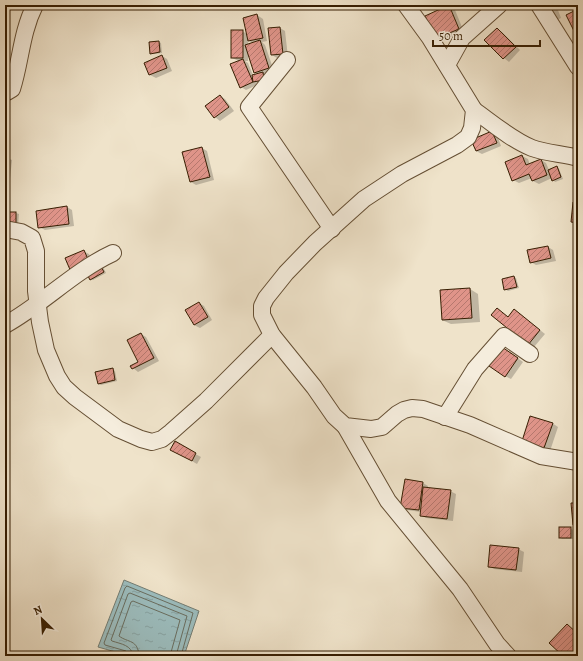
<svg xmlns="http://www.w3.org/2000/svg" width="583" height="661" font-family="Alegreya,serif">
<defs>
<pattern id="water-ripples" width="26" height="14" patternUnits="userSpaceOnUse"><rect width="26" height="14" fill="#9cbdbe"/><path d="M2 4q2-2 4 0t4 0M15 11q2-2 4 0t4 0" fill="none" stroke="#87a2a2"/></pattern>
<pattern id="building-hatch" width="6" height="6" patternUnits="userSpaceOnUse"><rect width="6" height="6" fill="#df9489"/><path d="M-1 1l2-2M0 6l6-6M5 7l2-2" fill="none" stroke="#b6786e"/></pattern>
</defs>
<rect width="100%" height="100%" fill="#efe3ca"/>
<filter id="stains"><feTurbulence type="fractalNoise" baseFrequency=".005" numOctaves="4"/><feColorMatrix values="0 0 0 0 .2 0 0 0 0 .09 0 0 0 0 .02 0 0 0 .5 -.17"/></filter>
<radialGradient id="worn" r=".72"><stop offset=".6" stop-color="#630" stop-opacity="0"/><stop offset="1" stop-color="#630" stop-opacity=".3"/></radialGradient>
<polygon fill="url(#water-ripples)" stroke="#747d73" points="124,580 199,611 184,656 130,656 98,647"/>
<g fill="#0003" fill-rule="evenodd">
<polygon points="541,5 556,5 561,18 546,25"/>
<polygon points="449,6 455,10 464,32 441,41 435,38"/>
<path d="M257,15L263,19L267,41L262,42L265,45L274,71L265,74L266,81L256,83L257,85L246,90L241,87L239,61L232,58L242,31L247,34ZM248,40L254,44L248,46ZM248,53L255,72L258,74L253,75L248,63L245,61H248Z"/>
<polygon points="280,28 285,31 288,57 277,58 272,55"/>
<polygon points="497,29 502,32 520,50 509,62 504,58 486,40"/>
<polygon points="159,42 161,43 162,53 154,54 151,53"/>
<polygon points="162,56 167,59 172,71 156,78 150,75 145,63"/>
<polygon points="220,96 225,99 234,111 220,121 215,117"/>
<polygon points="492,132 497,135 501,146 482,154 476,151"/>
<polygon points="202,148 207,151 214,180 196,185 191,182"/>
<polygon points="522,156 528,159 530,165 541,160 546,163 549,170 557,167 559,169 563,179 555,182 552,178 539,184 533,181 532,178 519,183 513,180"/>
<polygon points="5,157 12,160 9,188 5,187"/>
<polygon points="67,207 72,210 74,226 45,230 39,227"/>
<polygon points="5,213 16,213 19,214 18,226"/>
<polygon points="548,247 553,250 556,261 536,265 531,262"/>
<polygon points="83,251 89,254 94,266 102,265 106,273 93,280 90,279 86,270"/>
<polygon points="514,277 516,278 519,288 508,291 505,289"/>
<polygon points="470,289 478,294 480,322 451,324 442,320 441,291"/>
<polygon points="199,303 204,306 212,320 200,328 194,325"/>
<polygon points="497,309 509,317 515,310 545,334 534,347 528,344"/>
<polygon points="141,334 146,337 159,361 138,372 132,367 140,363"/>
<polygon points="508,351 523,362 511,379 505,376"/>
<polygon points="112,369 115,371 117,381 101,385 99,384"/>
<polygon points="552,423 558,427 550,451 529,444"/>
<polygon points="175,443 201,457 197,464 171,449"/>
<polygon points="423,483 428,486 428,489 450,491 456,494 453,521 426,518 421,515 421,512 407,510 401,507"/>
<polygon points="570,528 573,530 573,539 562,539 560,537"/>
<polygon points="518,549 524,552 522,572 494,569 489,566"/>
<polygon points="567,625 578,634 578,656 565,656"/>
</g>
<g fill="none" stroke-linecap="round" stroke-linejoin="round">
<g stroke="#6a6e60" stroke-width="1">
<polyline points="128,656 126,651 105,645 104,643 125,588 127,586 193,613 181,656"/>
<path d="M133,656C132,645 121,644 112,641L111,640L128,594L130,593L187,616L176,656"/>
<path d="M139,656C138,639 128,643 119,636L131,602L133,601L180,620L170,656"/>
</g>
</g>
<g fill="url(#building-hatch)" stroke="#371e02">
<polygon points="449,5 459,29 435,39 425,16"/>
<polygon points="578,9 578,30 574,31 566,15"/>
<polygon points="257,14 263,38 248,41 243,18"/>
<polygon points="280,27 283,54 271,55 268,28"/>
<polygon points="497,28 516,47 503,59 484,40"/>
<rect x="231" y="30" width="12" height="28"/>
<polygon points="260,40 269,68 254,73 245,45"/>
<polygon points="159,41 160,52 150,54 149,42"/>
<polygon points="162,55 167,68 149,75 144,63"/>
<polygon points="243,59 253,82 240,88 230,64"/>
<polygon points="263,72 264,80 253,82 252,75"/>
<polygon points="220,95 229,107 214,118 205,106"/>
<polygon points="492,131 497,143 476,151 471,140"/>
<polygon points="202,147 210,177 190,182 182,152"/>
<polygon points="522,155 526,165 541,159 547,175 532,181 529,174 512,181 505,162"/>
<polygon points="557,166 561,177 552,181 548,170"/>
<polygon points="573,202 578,202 578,223 571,222"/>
<polygon points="67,206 69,224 38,228 36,211"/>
<rect x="5" y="212" width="11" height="13"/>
<polygon points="548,246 551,258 530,263 527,250"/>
<polygon points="84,250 90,264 71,272 65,258"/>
<polygon points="99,263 104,272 90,280 85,270"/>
<polygon points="514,276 517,287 504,290 502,279"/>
<polygon points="470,288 472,318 442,320 440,290"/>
<polygon points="199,302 208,317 194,325 185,310"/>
<polygon points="497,308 508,317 514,309 540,330 528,345 491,315"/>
<polygon points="141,333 154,358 132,369 130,366 138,362 127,340"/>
<polygon points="502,347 518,358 505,377 489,366"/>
<polygon points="113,368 115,380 98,384 95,372"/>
<polygon points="530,416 553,423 544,448 522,441"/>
<polygon points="175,441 196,453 192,461 170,450"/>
<polygon points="405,479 423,482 419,510 400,508"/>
<polygon points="423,487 451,490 447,519 420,516"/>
<polygon points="571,503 578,503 578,525 573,525"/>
<rect x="559" y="527" width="12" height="11"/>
<polygon points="490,545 519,548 516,570 488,567"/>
<polygon points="567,624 578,634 578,648 570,656 563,656 549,643"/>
</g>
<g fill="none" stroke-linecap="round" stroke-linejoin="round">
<g stroke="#654f34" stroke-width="18">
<g id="street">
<polyline points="406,5 430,38 474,110 472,128 468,137 457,145 402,174 364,199 315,243 286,273 266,298 262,306 262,315 272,335 314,387 334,416 345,426 371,429 382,427 397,414 404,410 412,408 423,409 470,425 541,456 578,462"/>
<polyline points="539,5 578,67"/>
<polyline points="287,60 249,107 332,229"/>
<polyline points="447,65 462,38 499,5"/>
<path d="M5,92H7L12,89C21,61 21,33 35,5"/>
<path d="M474,110C492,123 512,140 532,148C545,153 564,154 578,158"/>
<polyline points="5,229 21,232 32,238 36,251 36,291 40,322 46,350 57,376 64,387 75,397 118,429 141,439 152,442 162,439 171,432 206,401 272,335"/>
<path d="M5,325C43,304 74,271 113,253"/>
<polyline points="445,417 475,369 504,336 530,354"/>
<polyline points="345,426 388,501 460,589 497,644 508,656"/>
</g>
</g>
<use href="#street" stroke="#f5eddd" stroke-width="16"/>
</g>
<rect width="583" height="661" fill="none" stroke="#efe3ca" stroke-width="20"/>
<rect x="6" y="6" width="571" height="649" fill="none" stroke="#371e02" stroke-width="2"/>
<rect x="10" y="10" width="563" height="641" fill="none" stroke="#371e02"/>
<g transform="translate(42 619) rotate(335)" stroke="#f5eddd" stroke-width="3" paint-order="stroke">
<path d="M0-3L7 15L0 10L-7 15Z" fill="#371e02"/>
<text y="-6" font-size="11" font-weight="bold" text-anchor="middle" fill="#371e02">N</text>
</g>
<path d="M433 40v6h107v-6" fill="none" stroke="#371e02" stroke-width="2"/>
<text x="439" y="40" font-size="12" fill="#371e02" stroke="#f5eddd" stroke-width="3" paint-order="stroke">50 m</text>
<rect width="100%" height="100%" filter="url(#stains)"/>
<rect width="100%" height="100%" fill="url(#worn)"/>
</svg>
